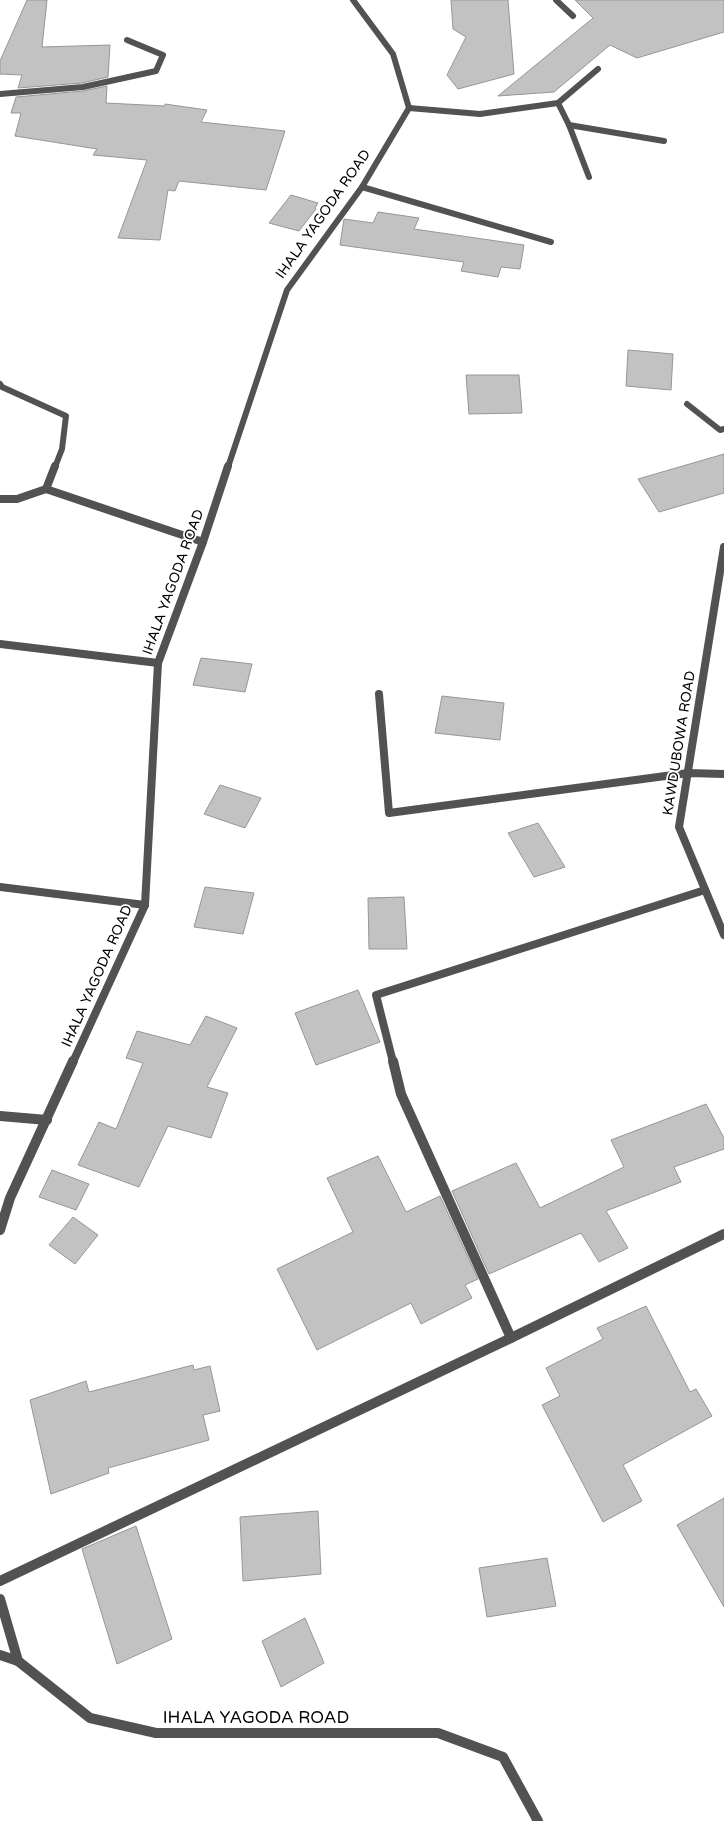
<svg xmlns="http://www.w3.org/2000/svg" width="724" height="1821" font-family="'Varela Round',sans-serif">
<rect width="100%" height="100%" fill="#fff"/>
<g fill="#c2c2c2" stroke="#969696">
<polygon points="27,0 47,0 42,47 110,45 108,77 82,83 18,88 22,75 0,74 0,61"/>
<polygon points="451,0 508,0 514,74 458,89 447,75 466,37 453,29"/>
<polygon points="575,0 724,0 724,32 637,58 610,45 554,92 498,96 593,18"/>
<polygon points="107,86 106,103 165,106 165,104 207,110 201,122 285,131 266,190 179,181 175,191 168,190 160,240 118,238 147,160 93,155 97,149 15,136 21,113 11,113 16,97 83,91"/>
<polygon points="291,195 318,203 315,208 316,209 299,231 269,223"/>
<polygon points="378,212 419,218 414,229 524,245 520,269 501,267 498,277 461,271 464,262 340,245 344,219 373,223"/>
<polygon points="628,350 673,354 671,390 626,386"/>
<polygon points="466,375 519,375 522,413 469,414"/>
<polygon points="724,454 724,493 659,512 638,479"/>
<polygon points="201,658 252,664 245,692 193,685"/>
<polygon points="442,696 504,703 500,740 435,733"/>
<polygon points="220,785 261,798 245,828 204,814"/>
<polygon points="538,823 565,867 534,877 508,833"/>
<polygon points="205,887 254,893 243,934 194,927"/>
<polygon points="404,897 407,949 369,949 368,898"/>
<polygon points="358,990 380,1042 316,1065 295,1013"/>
<polygon points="206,1016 237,1028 207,1087 228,1093 211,1138 168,1126 139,1187 78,1165 99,1122 116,1129 143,1063 126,1058 137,1031 190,1045"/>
<polygon points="706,1104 724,1138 724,1149 674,1167 681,1182 606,1211 628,1248 599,1262 581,1233 489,1274 452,1191 516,1163 540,1208 624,1167 611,1140"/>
<polygon points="378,1156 406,1212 440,1196 478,1279 465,1285 472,1298 421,1324 411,1303 317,1350 277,1269 353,1232 327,1178"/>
<polygon points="52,1170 89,1184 76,1210 39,1197"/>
<polygon points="73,1217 98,1235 75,1264 49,1245"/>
<polygon points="646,1306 690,1392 696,1389 712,1416 623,1465 642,1501 603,1522 542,1405 560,1396 546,1368 603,1339 597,1328"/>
<polygon points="193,1365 194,1370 210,1366 220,1411 203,1415 209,1440 108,1468 109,1473 51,1494 30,1400 86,1381 89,1392"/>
<polygon points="724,1498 724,1607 677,1525"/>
<polygon points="318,1511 321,1574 243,1581 240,1517"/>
<polygon points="136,1526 172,1639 117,1664 82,1549"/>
<polygon points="547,1558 556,1606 487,1617 479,1568"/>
<polygon points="305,1618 324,1663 281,1687 262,1641"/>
</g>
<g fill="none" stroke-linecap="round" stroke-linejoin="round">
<g stroke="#525252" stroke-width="6">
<polyline points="556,0 573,16"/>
<polyline points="0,94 83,87 156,71 163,55 127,40"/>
<polyline points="558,103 569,125 589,177"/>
<polyline points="409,108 480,114 558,103 598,69"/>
<polyline points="569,125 664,141"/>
<polyline points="362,187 551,242"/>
<polyline points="0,384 2,387 66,416 62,449 55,467"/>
<polyline points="687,404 720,430 724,429"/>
<polyline points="228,467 287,290 362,187 409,108 393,54 353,0"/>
</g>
<g stroke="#525252" stroke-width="8">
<polyline points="46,489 55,466"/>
<polyline points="0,499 17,499 46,489 203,542"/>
<polyline points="724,547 679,827 724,935"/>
<polyline points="0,644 158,663"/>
<polyline points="379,694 389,813 688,773 724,774"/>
<polyline points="0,887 145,905"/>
<polyline points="73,1062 145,905 158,663 203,542 228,466"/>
<polyline points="393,1062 376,995 705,890"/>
</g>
<g stroke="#525252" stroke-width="10">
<polyline points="393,1061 401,1094 511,1338"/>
<polyline points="0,1116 47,1120"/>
<polyline points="0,1230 10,1198 73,1061"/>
<polyline points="0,1581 511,1338 724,1234"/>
<polyline points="0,1599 18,1661 90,1718 156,1733 438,1733 503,1757 538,1821"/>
<polyline points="0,1655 18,1661"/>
</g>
</g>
<g text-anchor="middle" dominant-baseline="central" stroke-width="3.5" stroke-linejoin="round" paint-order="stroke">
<g font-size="14" fill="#000" stroke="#fff">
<text transform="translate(323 214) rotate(-55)">IHALA YAGODA ROAD</text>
<text transform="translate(173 582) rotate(-70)">IHALA YAGODA ROAD</text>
<text transform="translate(679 743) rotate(-81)">KAWDUBOWA ROAD</text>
<text transform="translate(97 976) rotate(-66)">IHALA YAGODA ROAD</text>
</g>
<g font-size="17" fill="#000" stroke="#fff">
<text x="256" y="1717">IHALA YAGODA ROAD</text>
</g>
</g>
</svg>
